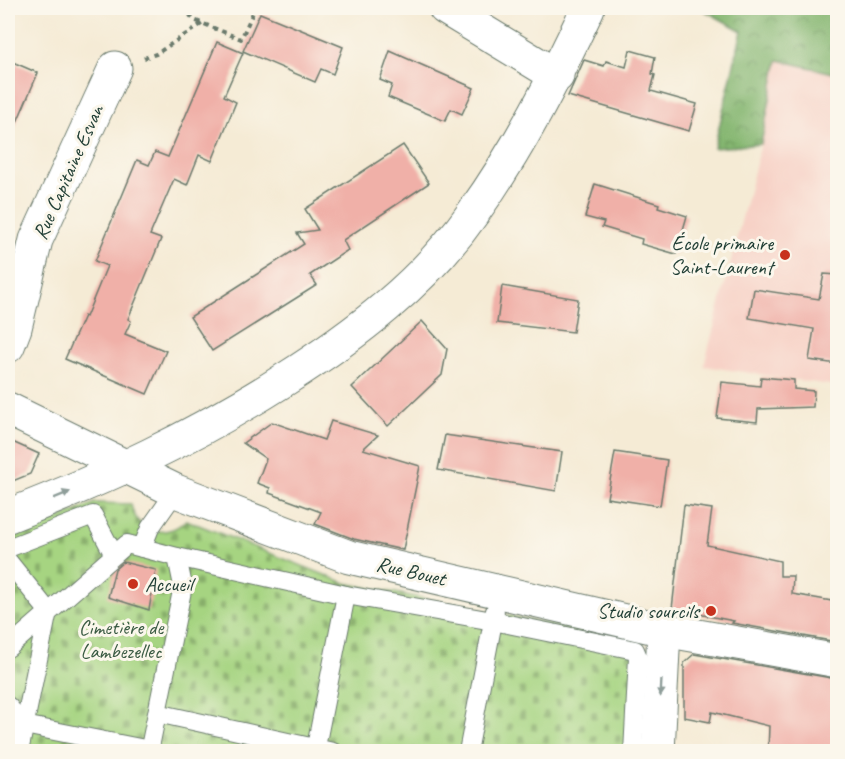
<svg xmlns="http://www.w3.org/2000/svg" width="845" height="759" font-family="Caveat,sans-serif">
<defs>
<pattern id="forest-crowns" width="20" height="18" patternUnits="userSpaceOnUse" patternTransform="scale(1.5)"><rect width="20" height="18" fill="#84b66f"/><path d="M2 6a3 3 0 1 1 6 0M12 15a3 3 0 1 1 6 0" fill="none" stroke="#6b955c"/></pattern>
<pattern id="cemetery-stones" width="16" height="16" patternUnits="userSpaceOnUse" patternTransform="scale(1.5)"><rect width="16" height="16" fill="#a6d481"/><path d="M2 7V4a2 2 0 0 1 4 0v3zM10 15v-3a2 2 0 0 1 4 0v3z" fill="#87ad6a"/></pattern>
</defs>
<rect width="100%" height="100%" fill="#fbf7ec"/>
<filter id="ink" filterUnits="userSpaceOnUse"><feTurbulence type="fractalNoise" baseFrequency=".0167" numOctaves="2"/><feDisplacementMap in="SourceGraphic" scale="12" xChannelSelector="R" yChannelSelector="G"/><feConvolveMatrix kernelMatrix="1 2 1 2 8 2 1 2 1" color-interpolation-filters="sRGB"/></filter>
<filter id="wash" filterUnits="userSpaceOnUse"><feTurbulence type="fractalNoise" baseFrequency=".008" numOctaves="4" result="noise"/><feDisplacementMap in="SourceGraphic" scale="24" xChannelSelector="R" yChannelSelector="G"/><feGaussianBlur stdDeviation="1.35" result="paint"/><feColorMatrix in="noise" values="0 0 0 0 0 0 0 0 0 0 0 0 0 0 0 0 0 1.4 0 .05"/><feComposite in="paint" operator="in"/></filter>
<g filter="url(#wash)">
<rect width="100%" height="100%" fill="#f5ebd5"/>
<polygon fill="#f7d1c6" points="778,59 837,74 837,386 704,366 761,144"/>
<polygon fill="url(#forest-crowns)" stroke="#527a52" stroke-width="1.5" points="700,8 837,8 837,74 778,60 761,144 714,148 742,31"/>
<path fill="url(#cemetery-stones)" stroke="#62885a" stroke-width="1.5" d="M95,503L131,504C135,533 167,540 186,520L345,583L637,641L645,649L641,751L8,752V540Z"/>
<g id="blocks">
<g fill="#f0b0a8">
<polygon points="260,13 343,47 333,74 321,69 315,82 243,51"/>
<polygon points="217,42 243,53 224,96 236,102 212,161 199,155 187,185 174,179 150,235 161,239 128,319 131,321 125,334 166,351 147,394 65,359 84,316 86,317 107,266 95,261 137,160 149,165 155,152 168,157"/>
<polygon points="630,50 655,57 652,74 655,75 651,91 697,104 689,131 568,96 584,60 604,66 606,61 626,67"/>
<polygon points="390,51 474,88 462,114 451,109 445,121 388,97 392,85 380,80"/>
<polygon points="8,60 38,73 8,143"/>
<polygon points="403,145 429,183 343,240 348,250 310,275 317,285 212,351 190,317 304,244 297,233 318,230 305,209"/>
<polygon points="595,184 659,204 658,207 687,216 676,254 641,244 642,239 602,227 604,222 585,217"/>
<polygon points="824,274 837,275 837,364 809,360 814,329 749,318 754,289 819,299"/>
<polygon points="502,286 578,299 573,332 497,323"/>
<polygon points="422,321 447,349 442,375 388,426 352,387"/>
<polygon points="761,377 794,380 794,389 814,391 813,407 758,409 757,422 717,418 722,382 760,386"/>
<polygon points="331,421 378,435 363,449 420,466 403,550 354,539 315,524 321,512 269,493 270,488 257,483 266,459 243,443 272,422 324,440"/>
<polygon points="445,435 562,452 556,491 438,470"/>
<polygon points="8,440 39,454 30,474 8,483"/>
<polygon points="615,452 667,460 660,506 607,498"/>
<polygon points="684,505 712,509 707,545 780,561 780,576 793,576 792,594 837,602 837,642 732,623 734,621 672,609"/>
<polygon points="123,562 156,570 149,610 108,597 115,569"/>
<polygon points="694,654 837,679 837,752 768,752 769,726 712,712 710,722 684,717 684,663"/>
</g>
</g>
</g>
<g filter="url(#ink)">
<use href="#blocks" fill-opacity="0" stroke="#6a7a6c" stroke-width="1.5"/>
<g fill="none" stroke-linecap="round" stroke-linejoin="round">
<g stroke="#6a7a6c" stroke-width="20">
<g id="service">
<polyline points="8,548 93,515 114,555"/>
<polyline points="142,548 150,528 176,491"/>
<polyline points="177,557 346,595 493,621 635,650 638,657 633,752"/>
<polyline points="8,561 48,611 19,752"/>
<polyline points="8,648 127,544 177,557 183,586 149,752"/>
<polyline points="8,706 24,725 150,750"/>
<polyline points="157,713 333,752"/>
<polyline points="315,752 346,595"/>
<polyline points="468,752 495,611"/>
</g>
</g>
<g stroke="#6a7a6c" stroke-width="35">
<g id="minor">
<polyline points="445,8 557,76"/>
<polyline points="8,346 15,328 36,240 115,68"/>
<polyline points="8,409 176,491 349,557 664,630 838,661"/>
<path d="M8,516C106,478 195,437 284,380C355,335 424,283 473,213C519,149 555,78 588,8"/>
<polyline points="658,752 664,630"/>
</g>
</g>
<g stroke="#6a7a6c" stroke-width="4" stroke-dasharray="4.5 4.5" stroke-linecap="butt">
<polyline points="184,8 194,20 241,39 255,8"/>
<polyline points="144,58 156,54 203,23"/>
</g>
<use href="#service" stroke="#fff" stroke-width="18"/>
<use href="#minor" stroke="#fff" stroke-width="33"/>
</g>
<defs><path id="oneway-solid" d="M-6-.8H1V-3.2L6.5 0L1 3.2V.8H-6Z" transform="scale(1.5)"/></defs>
<g fill="#8f9e9a">
<use href="#oneway-solid" transform="translate(62 495) rotate(-22)"/>
<use href="#oneway-solid" transform="translate(661 688) rotate(93)"/>
</g>
</g>
<g fill="#c8321e" stroke="#fbf7ec" stroke-width="2">
<circle cx="785" cy="255" r="6"/>
<circle cx="133" cy="584" r="6"/>
<circle cx="711" cy="611" r="6"/>
</g>
<g text-anchor="middle" dominant-baseline="central" stroke-width="6" stroke-linejoin="round" paint-order="stroke">
<g font-size="21" fill="#1f3d34" stroke="#fbf7ec">
<text transform="translate(68 172) rotate(-66)">Rue Capitaine Esvan</text>
<text transform="translate(411 571) rotate(13)">Rue Bouet</text>
</g>
<g font-size="21" fill="#1f3d34" stroke="#fbf7ec" text-anchor="end">
<text x="773" y="243">École primaire<tspan x="773" dy="24">Saint-Laurent</tspan></text>
<text x="145" y="584" text-anchor="start">Accueil</text>
<text x="699" y="611">Studio sourcils</text>
</g>
<g font-size="21" fill="#3a5b43" stroke="#fbf7ec">
<text x="121" y="627">Cimetière de<tspan x="121" dy="24">Lambezellec</tspan></text>
</g>
</g>
<rect width="845" height="759" fill="none" stroke="#fbf7ec" stroke-width="30"/>
</svg>
